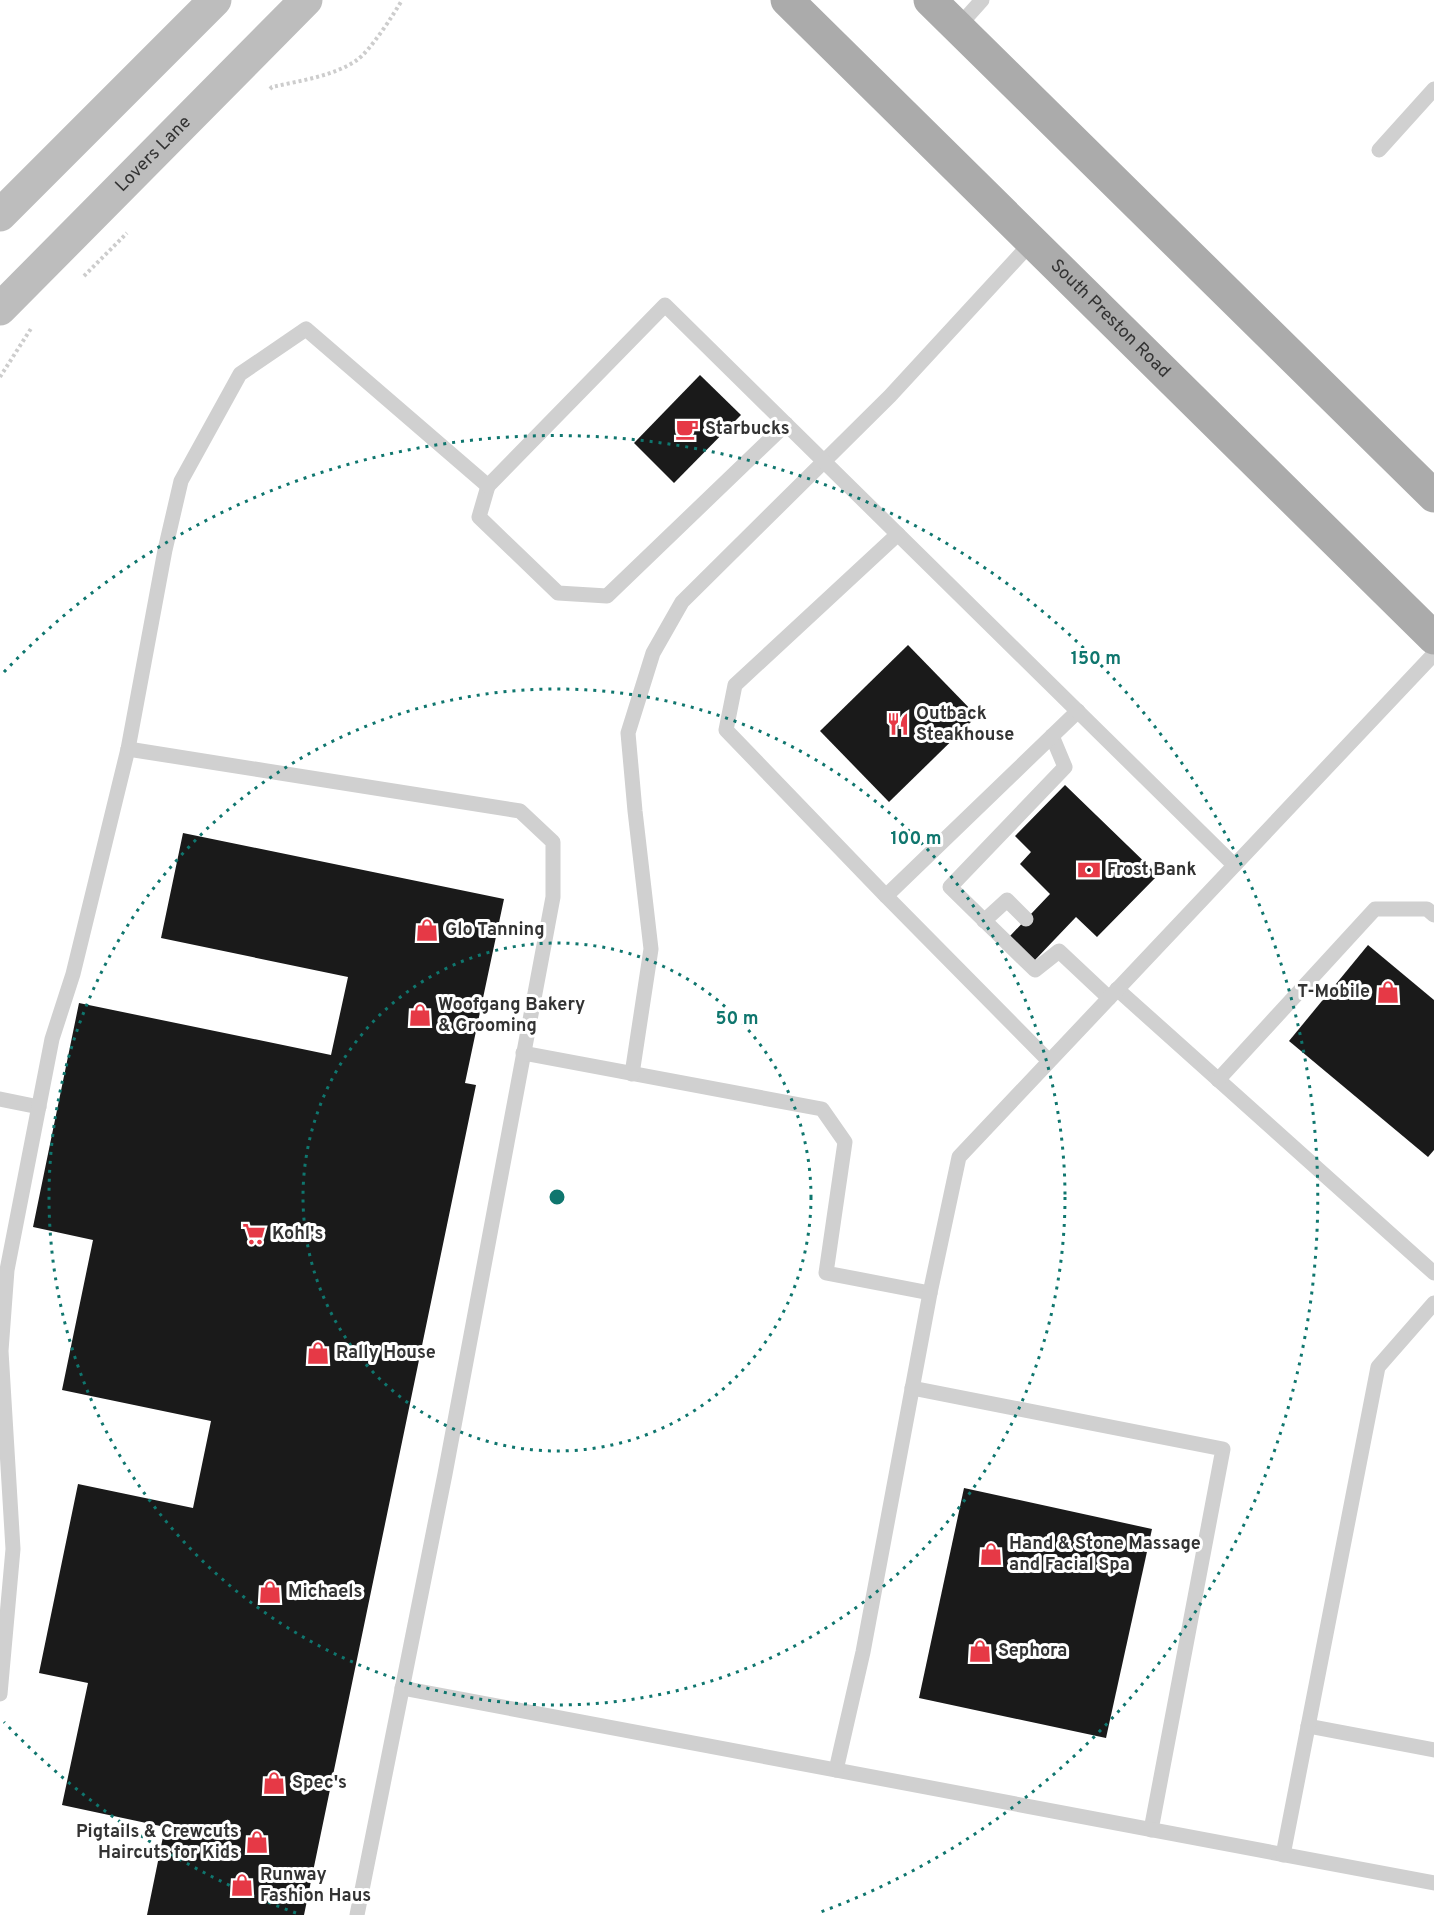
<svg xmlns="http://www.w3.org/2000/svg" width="1434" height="1915" font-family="Overpass,sans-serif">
<rect width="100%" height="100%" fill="#fff"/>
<g fill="#1a1a1a">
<polygon points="700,375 741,415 674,483 634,443"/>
<polygon points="908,645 977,716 889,802 820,731"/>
<polygon points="1065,785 1158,875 1097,937 1076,917 1034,961 1010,936 1050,894 1020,864 1031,852 1015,836"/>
<polygon points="183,833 504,899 465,1083 476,1085 304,1915 147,1915 165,1827 62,1805 88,1683 39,1673 78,1484 193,1508 211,1421 62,1390 93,1240 33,1227 79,1003 331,1055 348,977 161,938"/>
<polygon points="1368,945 1434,1000 1434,1150 1428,1157 1289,1041"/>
<polygon points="964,1488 1152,1529 1106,1738 919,1698"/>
</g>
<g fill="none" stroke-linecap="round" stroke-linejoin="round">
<g stroke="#cdcdcd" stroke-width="4" stroke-dasharray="3 3" stroke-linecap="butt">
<path d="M270,89L272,87C299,81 334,76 357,60C370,51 394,14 402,0"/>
<polyline points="84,276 127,233"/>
<polyline points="0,377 32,327"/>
</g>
<g stroke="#d0d0d0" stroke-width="15">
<polyline points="957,28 982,0"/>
<polyline points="1379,150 1434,89"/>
<polyline points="488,486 479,517 558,593 607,596 786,424"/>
<polyline points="1052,736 1065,767 950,887 1035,970 1059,951 1109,998"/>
<polyline points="128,749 520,811 553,842 553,897 445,1474 357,1915"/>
<polyline points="886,896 726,730 735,685 898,534"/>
<polyline points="984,921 1007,900 1026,919"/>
<polyline points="1117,989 1434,1273"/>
<polyline points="523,1053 822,1109 845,1142 826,1273 930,1293"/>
<polyline points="1049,1061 886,896 1078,711"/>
<polyline points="632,1074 651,949 635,811 628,733 653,653 682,602 890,396 1032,242"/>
<polyline points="1218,1080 1375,909 1427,909 1434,915"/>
<polyline points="0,1099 39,1107"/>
<polyline points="912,1388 1223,1449 1151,1830"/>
<polyline points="402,1688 1434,1883"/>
<polyline points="0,1694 13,1549 1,1351 7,1270 52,1039 73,974 128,749 165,550 181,481 240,374 306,329 488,486 665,305 1234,865"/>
<polyline points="1308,1726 1434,1750"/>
<polyline points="836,1770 863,1652 930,1293 959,1157 1434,654"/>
<polyline points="1283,1855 1378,1367 1434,1303"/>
</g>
<g stroke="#bdbdbd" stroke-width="33">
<polyline points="0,215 215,0"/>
<path id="s1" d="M0,309L306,0"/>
</g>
<g stroke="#ababab" stroke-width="33">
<path id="s2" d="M787,0L1434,638"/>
<polyline points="930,0 1434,496"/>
</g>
</g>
<g fill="none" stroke="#0f766e" stroke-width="3" stroke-dasharray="3 6">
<circle cx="557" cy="1197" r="254"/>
<circle cx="557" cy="1197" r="508"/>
<path d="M296 1913A762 762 0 0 1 4 1722M4 672A762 762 0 1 1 818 1913"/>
</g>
<defs>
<g id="cafe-bare" transform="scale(1.8)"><path d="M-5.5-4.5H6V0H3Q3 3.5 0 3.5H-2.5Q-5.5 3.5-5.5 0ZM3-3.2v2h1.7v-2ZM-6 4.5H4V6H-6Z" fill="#e63946" stroke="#fff" stroke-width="2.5" paint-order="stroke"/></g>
<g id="restaurant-bare" transform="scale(1.8)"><path d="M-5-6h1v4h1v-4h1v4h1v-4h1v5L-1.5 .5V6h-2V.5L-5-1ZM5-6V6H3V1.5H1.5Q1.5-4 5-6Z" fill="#e63946" stroke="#fff" stroke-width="2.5" paint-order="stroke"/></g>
<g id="bank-bare" transform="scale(1.8)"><path d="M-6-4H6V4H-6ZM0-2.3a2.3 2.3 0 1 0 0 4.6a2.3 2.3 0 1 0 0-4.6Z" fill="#e63946" stroke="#fff" stroke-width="2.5" paint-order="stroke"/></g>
<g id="shop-bare" transform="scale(1.8)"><path d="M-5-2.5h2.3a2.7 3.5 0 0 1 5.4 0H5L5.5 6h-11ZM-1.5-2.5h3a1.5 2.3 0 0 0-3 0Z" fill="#e63946" stroke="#fff" stroke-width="2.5" paint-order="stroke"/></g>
<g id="supermarket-bare" transform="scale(1.8)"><path d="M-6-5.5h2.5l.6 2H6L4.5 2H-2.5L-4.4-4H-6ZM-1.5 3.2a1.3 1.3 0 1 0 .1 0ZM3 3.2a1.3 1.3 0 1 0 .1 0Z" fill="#e63946" stroke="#fff" stroke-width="2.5" paint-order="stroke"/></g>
</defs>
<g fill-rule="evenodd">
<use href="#cafe-bare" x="687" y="429"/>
<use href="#restaurant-bare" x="898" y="724"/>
<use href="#bank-bare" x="1089" y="870"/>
<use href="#shop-bare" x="427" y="930"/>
<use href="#shop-bare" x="1388" y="992"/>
<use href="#shop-bare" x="420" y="1015"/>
<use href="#supermarket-bare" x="254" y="1234"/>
<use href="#shop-bare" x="318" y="1353"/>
<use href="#shop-bare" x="991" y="1554"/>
<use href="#shop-bare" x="270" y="1592"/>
<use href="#shop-bare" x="980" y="1651"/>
<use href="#shop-bare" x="274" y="1783"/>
<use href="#shop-bare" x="257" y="1842"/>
<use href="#shop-bare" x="242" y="1885"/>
</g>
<g text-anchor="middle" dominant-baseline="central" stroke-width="6" stroke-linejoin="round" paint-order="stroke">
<g font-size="18" fill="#333" stroke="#fff">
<text stroke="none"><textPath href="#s1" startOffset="218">Lovers Lane</textPath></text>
<text stroke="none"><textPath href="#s2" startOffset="454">South Preston Road</textPath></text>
</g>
<g font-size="18" font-weight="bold" fill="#333" stroke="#fff" text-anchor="start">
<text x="705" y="429">Starbucks</text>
<text x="916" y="714">Outback<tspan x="916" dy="21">Steakhouse</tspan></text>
<text x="1107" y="870">Frost Bank</text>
<text x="445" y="930">Glo Tanning</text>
<text x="1370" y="992" text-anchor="end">T-Mobile</text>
<text x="438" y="1005">Woofgang Bakery<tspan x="438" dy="21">&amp; Grooming</tspan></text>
<text x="272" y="1234">Kohl's</text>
<text x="336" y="1353">Rally House</text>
<text x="1009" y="1544">Hand &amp; Stone Massage<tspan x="1009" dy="21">and Facial Spa</tspan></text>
<text x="288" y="1592">Michaels</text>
<text x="998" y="1651">Sephora</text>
<text x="292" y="1783">Spec's</text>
<text x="239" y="1832" text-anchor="end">Pigtails &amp; Crewcuts<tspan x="239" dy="21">Haircuts for Kids</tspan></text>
<text x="260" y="1875">Runway<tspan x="260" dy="21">Fashion Haus</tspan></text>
</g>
</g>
<circle cx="557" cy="1197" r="9" fill="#0f766e" stroke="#fff" stroke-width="3"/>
<g font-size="18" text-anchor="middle" font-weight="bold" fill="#0f766e" stroke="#fff" stroke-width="6" stroke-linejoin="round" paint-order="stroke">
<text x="1096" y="664">150 m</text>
<text x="916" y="844">100 m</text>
<text x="737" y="1024">50 m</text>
</g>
</svg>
